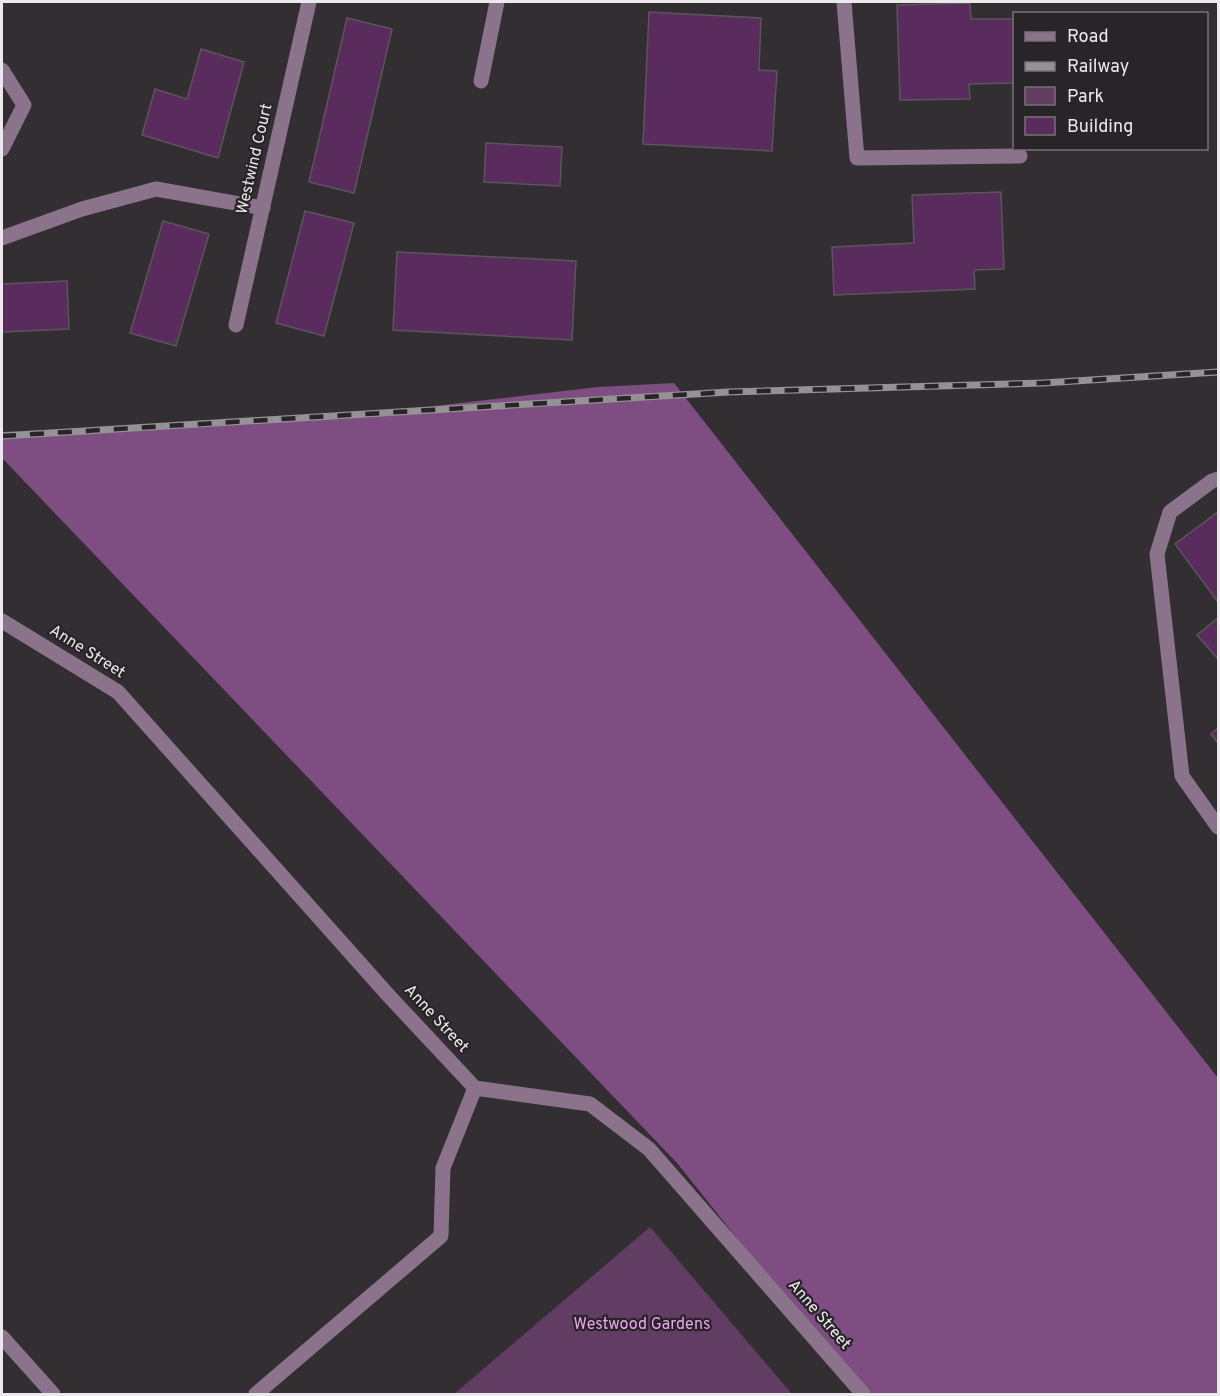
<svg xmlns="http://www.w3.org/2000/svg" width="1220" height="1396" font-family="Overpass,sans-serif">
<rect width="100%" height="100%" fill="#322e32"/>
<polygon fill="#613c63" points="650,1227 792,1394 454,1394"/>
<polygon fill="#7e4d81" points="674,383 1218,1078 1218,1394 861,1394 677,1163 2,458 2,432 348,416 598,387"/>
<g fill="#5a2b5d" stroke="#5a565a" stroke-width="1.5">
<polygon points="970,3 971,19 1014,19 1014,83 969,84 970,99 900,100 897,5"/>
<polygon points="649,12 761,18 759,70 777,71 772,151 643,144"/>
<polygon points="347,18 392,29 354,193 309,182"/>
<polygon points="201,49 244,62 218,158 142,135 155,89 187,99"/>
<polygon points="486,143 562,147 560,186 484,182"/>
<polygon points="1001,192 1004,269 974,270 975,289 834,295 832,247 914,243 912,195"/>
<polygon points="305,211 354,223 324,336 276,323"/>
<polygon points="163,221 209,234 176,346 130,333"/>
<polygon points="397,252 576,261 572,340 393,330"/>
<polygon points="67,281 69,329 2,332 2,284"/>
<polygon points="1218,512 1218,602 1175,544"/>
<polygon points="1218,618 1218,659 1197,635"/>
<polygon points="1218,728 1218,743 1211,734"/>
</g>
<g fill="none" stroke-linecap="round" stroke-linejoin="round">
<g stroke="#8a738b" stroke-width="15">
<polyline points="844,2 857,158 1020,156"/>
<polyline points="2,70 24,105 2,149"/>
<polyline points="481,81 497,2"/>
<polyline points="2,238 82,209 156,189 263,208"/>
<polyline points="236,325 309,2"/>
<polyline points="1218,479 1212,481 1170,512 1157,554 1182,776 1218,827"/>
<polyline points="2,621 118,692 389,996 475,1088 590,1104 649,1149 863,1394"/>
<polyline points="2,1337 53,1394"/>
<polyline points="256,1394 441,1236 443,1168 475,1088"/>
</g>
<g stroke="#959295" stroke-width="7">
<polyline id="rail" points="2,436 728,392 1043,383 1218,372"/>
</g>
<use href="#rail" stroke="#282428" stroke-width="4.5" stroke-dasharray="14" stroke-linecap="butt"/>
</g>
<g text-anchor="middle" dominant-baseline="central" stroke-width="4.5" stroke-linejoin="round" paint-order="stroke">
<g font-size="16" fill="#ece9ec" stroke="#282428">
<text transform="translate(255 159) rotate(-77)">Westwind Court</text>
<text transform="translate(87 652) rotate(32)">Anne Street</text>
<text transform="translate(436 1019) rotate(47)">Anne Street</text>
<text transform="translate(819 1315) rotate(49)">Anne Street</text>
</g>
<g font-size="16" fill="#eca4f0" stroke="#282428">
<text x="642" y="1325">Westwood Gardens</text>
</g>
</g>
<rect width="1220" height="1396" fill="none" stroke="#ece9ec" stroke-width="6"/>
<rect x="1013" y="12" width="195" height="138" fill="#282428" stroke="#767376" stroke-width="1.5"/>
<rect x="1025" y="32" width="30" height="9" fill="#8a738b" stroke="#767376" stroke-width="1.5"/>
<text x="1067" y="42" font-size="18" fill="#ece9ec">Road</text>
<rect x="1025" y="62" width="30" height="9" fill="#959295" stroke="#767376" stroke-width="1.5"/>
<text x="1067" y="72" font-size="18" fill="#ece9ec">Railway</text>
<rect x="1025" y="87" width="30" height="18" fill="#613c63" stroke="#767376" stroke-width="1.5"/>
<text x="1067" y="102" font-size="18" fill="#ece9ec">Park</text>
<rect x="1025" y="117" width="30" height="18" fill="#5a2b5d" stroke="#767376" stroke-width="1.5"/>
<text x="1067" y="132" font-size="18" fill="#ece9ec">Building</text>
</svg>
